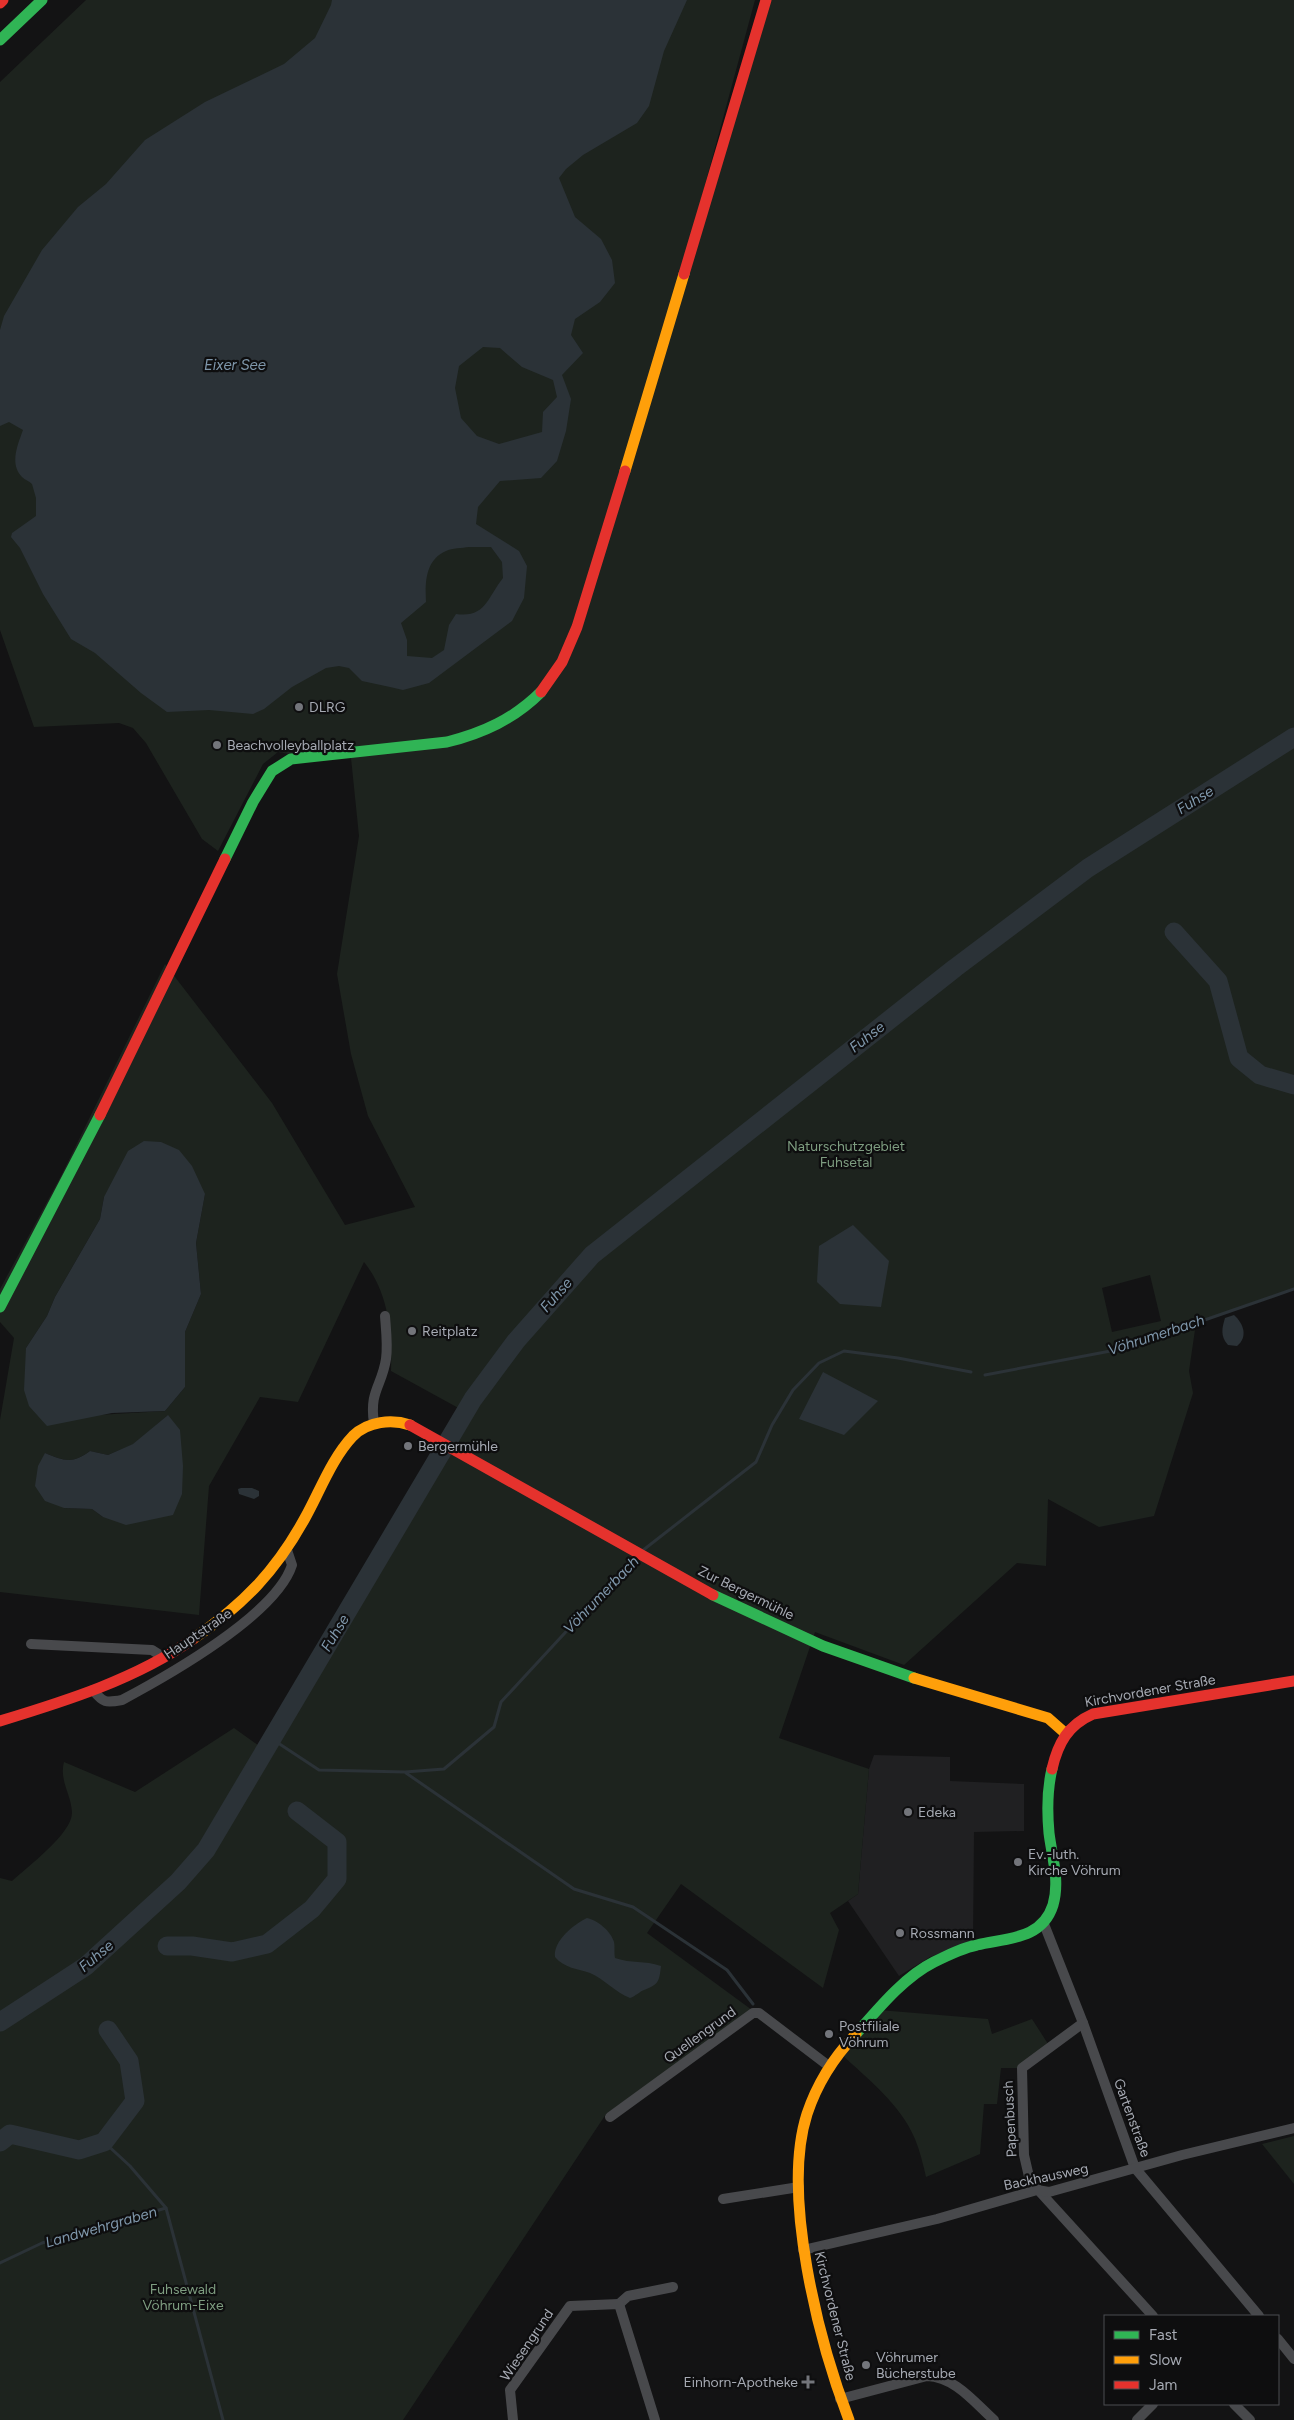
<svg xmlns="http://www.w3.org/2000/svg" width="1294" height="2420" font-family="Figtree,sans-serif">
<rect width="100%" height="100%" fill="#131314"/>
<polygon fill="#202022" points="874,1755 950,1757 950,1781 1024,1784 1024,1831 974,1832 973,1941 930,1957 899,1976 848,1901 858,1894 869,1769"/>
<g fill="#1d231e" fill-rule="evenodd">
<path d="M86,0H755L696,218L769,0H1294V1289L1196,1323L1189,1371L1193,1393L1154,1516L1099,1527L1048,1499L1046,1566L1017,1563L904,1665L815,1632L779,1738L869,1769L858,1894L830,1913L839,1930L823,1988L681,1884L647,1933L752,2010L606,2114L403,2420H0V1878L12,1881C27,1867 73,1833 72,1812C71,1794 59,1780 64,1762L135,1792L234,1728L269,1753L494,1375L598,1252L597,1247L589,1253L488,1370L462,1410L391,1371C392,1333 389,1293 364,1262L298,1402L260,1397L209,1486L199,1615L0,1592V1420L14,1338L0,1322V1289L62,1174L165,964L272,1103L345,1225L415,1207L368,1116L351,1054L337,974L359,836L350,748L289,754L278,752L263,764L218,851L202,839L146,743L133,728L119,723L34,727L0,630V82ZM205,1194L196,1243L201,1294L185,1332V1387L165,1411L97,1415L26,1348L47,1316L55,1297L100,1219L104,1197ZM1150,1275L1161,1321L1112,1332L1102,1288ZM168,1415L103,1517L92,1509L64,1508L45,1453C64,1461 73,1464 90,1451L108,1455L134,1444Z"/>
<path d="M879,2010L988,2019L992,2034L1032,2019L1050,2047L1022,2068H1001L997,2104H984L980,2154L926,2177C923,2164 920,2151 915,2139C901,2105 867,2078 841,2054Z"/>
<polygon points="1294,2136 1294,2184 1262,2144"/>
</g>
<g fill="#2b3237" fill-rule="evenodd">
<path d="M332,0H687L664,51L649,106L637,123L583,155L566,169L559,178L575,217L601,239L612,260L615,283L600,302L575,319L571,335L583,353L562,375L571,399L566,431L557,461L541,478L500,481L478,507L476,524L519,551L527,566L524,598L512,621L429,683L403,690L390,687L362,681L349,668L339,666L326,668L292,687L264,709L253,714L209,710L167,712L141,693L95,653L71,639L43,594L20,548L11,537L12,533L36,516V498L32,484C29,481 25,480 22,477C9,464 18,444 23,430L9,422L0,426V330L4,316L42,250L78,207L106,184L145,140L205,102L284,64L315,38L331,5ZM483,347L500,348L522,367L553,380L557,397L543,412L542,432L499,444L477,436L461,418L455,388L459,366ZM469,547H491L502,562L503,578C487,598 486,618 456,614L449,625L444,650L432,658L407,656V640L401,623L426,602C425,583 425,560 446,551C452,548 462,548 469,547Z"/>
<polygon points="144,1141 161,1142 179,1150 192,1166 205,1194 196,1243 201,1294 185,1332 185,1387 165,1411 112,1413 47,1426 29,1406 24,1390 26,1348 47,1316 55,1297 100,1219 104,1197 128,1151"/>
<polygon points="853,1225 889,1261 881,1307 840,1304 817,1282 819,1246"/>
<path d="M1234,1315C1244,1324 1248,1337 1237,1346L1228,1345C1220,1336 1222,1328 1225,1318Z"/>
<polygon points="823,1372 878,1401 844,1435 799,1419"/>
<path d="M168,1415L180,1430L183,1466L182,1494L173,1515L126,1525L103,1517L92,1509L64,1508L45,1501L35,1486L38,1466L45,1453C64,1461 73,1464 90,1451L108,1455L133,1444Z"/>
<polygon points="241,1488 252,1488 259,1491 259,1496 254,1499 239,1494 238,1489"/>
<path d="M587,1918C597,1920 611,1931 614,1942C615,1946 614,1953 615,1958C632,1964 644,1960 661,1966C659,1982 659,1984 644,1990C639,1992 636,1996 630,1998C615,1992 604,1979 590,1973C578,1969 564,1968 555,1957C553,1941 574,1924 587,1918Z"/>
</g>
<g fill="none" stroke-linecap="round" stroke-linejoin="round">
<g stroke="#2b3237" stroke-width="3">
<polyline points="985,1375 1121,1349 1294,1289"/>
<polyline points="642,1551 756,1462 772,1425 793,1390 819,1363 844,1351 898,1358 971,1372"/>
<polyline points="272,1739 319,1770 405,1772 444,1769 494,1727 501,1702 635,1557"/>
<polyline points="406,1773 574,1889 633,1907 727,1970 753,2004"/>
<polyline points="104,2142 130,2166 166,2208 223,2420"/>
<polyline points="0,2263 42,2243 166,2208"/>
</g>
<g stroke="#2b3237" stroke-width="19">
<polyline points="1174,932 1218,981 1239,1058 1260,1075 1294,1085"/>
<polyline points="167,1946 192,1946 232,1952 267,1944 312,1909 337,1879 337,1842 297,1811"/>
<polyline points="0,2022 86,1966 178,1882 206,1850 473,1399 516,1341 592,1255 955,968 1088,868 1294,737"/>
<polyline points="0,2142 10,2134 79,2150 104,2142 135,2101 129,2061 108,2030"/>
</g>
<g stroke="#48494c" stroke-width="10">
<path d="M374,1423C369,1391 382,1386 386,1359C388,1345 386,1330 385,1316"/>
<polyline points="31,1644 152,1650 163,1657"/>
<path d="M93,1690C103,1703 106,1703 122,1700C167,1676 276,1615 292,1565L287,1550"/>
<polyline points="1044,1924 1083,2023 1135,2168 1259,2316"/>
<polyline points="1083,2023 1022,2068 1024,2155 1030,2181 1153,2316"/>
<polyline points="610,2117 753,2013 759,2013 830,2067"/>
<polyline points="723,2199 799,2187"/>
<polyline points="803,2250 937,2219 1037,2190 1049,2192 1182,2155 1294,2128"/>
<polyline points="619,2304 628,2296 673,2287"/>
<polyline points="1278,2339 1294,2359"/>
<path d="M840,2399L927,2376C955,2377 974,2402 994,2420"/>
<polyline points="1234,2404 1250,2420"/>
<polyline points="513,2420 510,2390 570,2306 619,2304 655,2420"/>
<polyline points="1137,2420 1153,2404"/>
</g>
<g stroke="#30b455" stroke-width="11">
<polyline points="0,40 42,0"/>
<path d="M225,859L253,802L272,771L291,759L447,742C483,733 514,719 541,692"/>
<polyline points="0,1307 100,1115"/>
<polyline points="713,1595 823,1646 914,1678"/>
<path d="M856,2034C878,2009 904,1977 934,1962C948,1955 962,1948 977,1945C1006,1938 1042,1940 1053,1905C1060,1881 1052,1857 1049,1833C1047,1811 1047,1790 1052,1769"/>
</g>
<g stroke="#ff9f0a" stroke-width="11">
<polyline points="625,471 684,274"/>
<path d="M193,1639C243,1605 276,1571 305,1518C320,1491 332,1458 353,1436C368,1421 392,1419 410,1425"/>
<polyline points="914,1678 1048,1718 1065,1733"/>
<path d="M849,2420C819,2342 781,2195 807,2114C817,2084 834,2057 856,2034"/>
</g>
<g stroke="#e5322d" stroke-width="11">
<polyline points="0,3 3,0"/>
<polyline points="684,274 766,0"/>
<polyline points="541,692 562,662 577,627 625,471"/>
<polyline points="100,1115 225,859"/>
<polyline points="410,1425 713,1595"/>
<path d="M0,1721C66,1701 136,1679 193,1639"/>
<path d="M1052,1769C1058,1743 1068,1725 1093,1714L1294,1681"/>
</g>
</g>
<g fill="#73757b" stroke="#0e0e0f" stroke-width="2">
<circle cx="299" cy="707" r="5"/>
<circle cx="217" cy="745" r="5"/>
<circle cx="412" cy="1331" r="5"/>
<circle cx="408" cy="1446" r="5"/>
<circle cx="908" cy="1812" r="5"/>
<circle cx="1018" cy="1862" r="5"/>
<circle cx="900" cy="1933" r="5"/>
<circle cx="829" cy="2034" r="5"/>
<circle cx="866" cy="2365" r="5"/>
<path d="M805.5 2374.5h5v5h5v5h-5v5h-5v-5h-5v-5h5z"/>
</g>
<g text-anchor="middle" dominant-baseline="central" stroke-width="4.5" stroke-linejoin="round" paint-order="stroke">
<g font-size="14" fill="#a6aab3" stroke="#0e0e0f" text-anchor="start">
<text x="309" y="707">DLRG</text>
<text x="227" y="745">Beachvolleyballplatz</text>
<text x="422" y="1331">Reitplatz</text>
<text x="418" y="1446">Bergermühle</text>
<text x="918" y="1812">Edeka</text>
<text x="1028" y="1854">Ev.-luth.<tspan x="1028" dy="16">Kirche Vöhrum</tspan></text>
<text x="910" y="1933">Rossmann</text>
<text x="839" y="2026">Postfiliale<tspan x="839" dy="16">Vöhrum</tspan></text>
<text x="876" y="2357">Vöhrumer<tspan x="876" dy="16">Bücherstube</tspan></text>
<text x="798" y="2382" text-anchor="end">Einhorn-Apotheke</text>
</g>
<g font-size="14" fill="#7e9d80" stroke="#0e0e0f">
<text x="846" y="1146">Naturschutzgebiet<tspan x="846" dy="16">Fuhsetal</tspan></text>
<text x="183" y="2289">Fuhsewald<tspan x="183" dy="16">Vöhrum-Eixe</tspan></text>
</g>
<g font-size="14" fill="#a6aab3" stroke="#0e0e0f">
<text transform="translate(746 1593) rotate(26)">Zur Bergermühle</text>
<text transform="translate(198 1634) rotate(-34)">Hauptstraße</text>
<text transform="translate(1150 1691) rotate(-10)">Kirchvordener Straße</text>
<text transform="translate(700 2035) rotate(-36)">Quellengrund</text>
<text transform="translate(1132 2118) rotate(70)">Gartenstraße</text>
<text transform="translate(1010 2119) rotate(-93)">Papenbusch</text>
<text transform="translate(1046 2177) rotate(-12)">Backhausweg</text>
<text transform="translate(835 2316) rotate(76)">Kirchvordener Straße</text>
<text transform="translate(527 2345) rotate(-56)">Wiesengrund</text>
</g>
<g font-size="15" font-style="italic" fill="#7f97ab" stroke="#0e0e0f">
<text x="235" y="365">Eixer See</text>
<text transform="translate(1195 800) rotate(-32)">Fuhse</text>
<text transform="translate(867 1037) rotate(-38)">Fuhse</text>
<text transform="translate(556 1295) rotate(-49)">Fuhse</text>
<text transform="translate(1156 1335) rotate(-18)">Vöhrumerbach</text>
<text transform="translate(601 1595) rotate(-46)">Vöhrumerbach</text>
<text transform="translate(335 1633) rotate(-59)">Fuhse</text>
<text transform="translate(96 1956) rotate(-40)">Fuhse</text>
<text transform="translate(101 2227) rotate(-16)">Landwehrgraben</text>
</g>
</g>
<rect x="1104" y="2315" width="175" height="90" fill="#0e0e0f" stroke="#4b4c51"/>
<rect x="1114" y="2331" width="25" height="8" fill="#30b455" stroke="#4b4c51"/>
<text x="1149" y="2340" font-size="15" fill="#a6aab3">Fast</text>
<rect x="1114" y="2356" width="25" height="8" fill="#ff9f0a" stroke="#4b4c51"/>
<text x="1149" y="2365" font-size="15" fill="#a6aab3">Slow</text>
<rect x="1114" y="2381" width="25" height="8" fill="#e5322d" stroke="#4b4c51"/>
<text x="1149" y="2390" font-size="15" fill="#a6aab3">Jam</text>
</svg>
